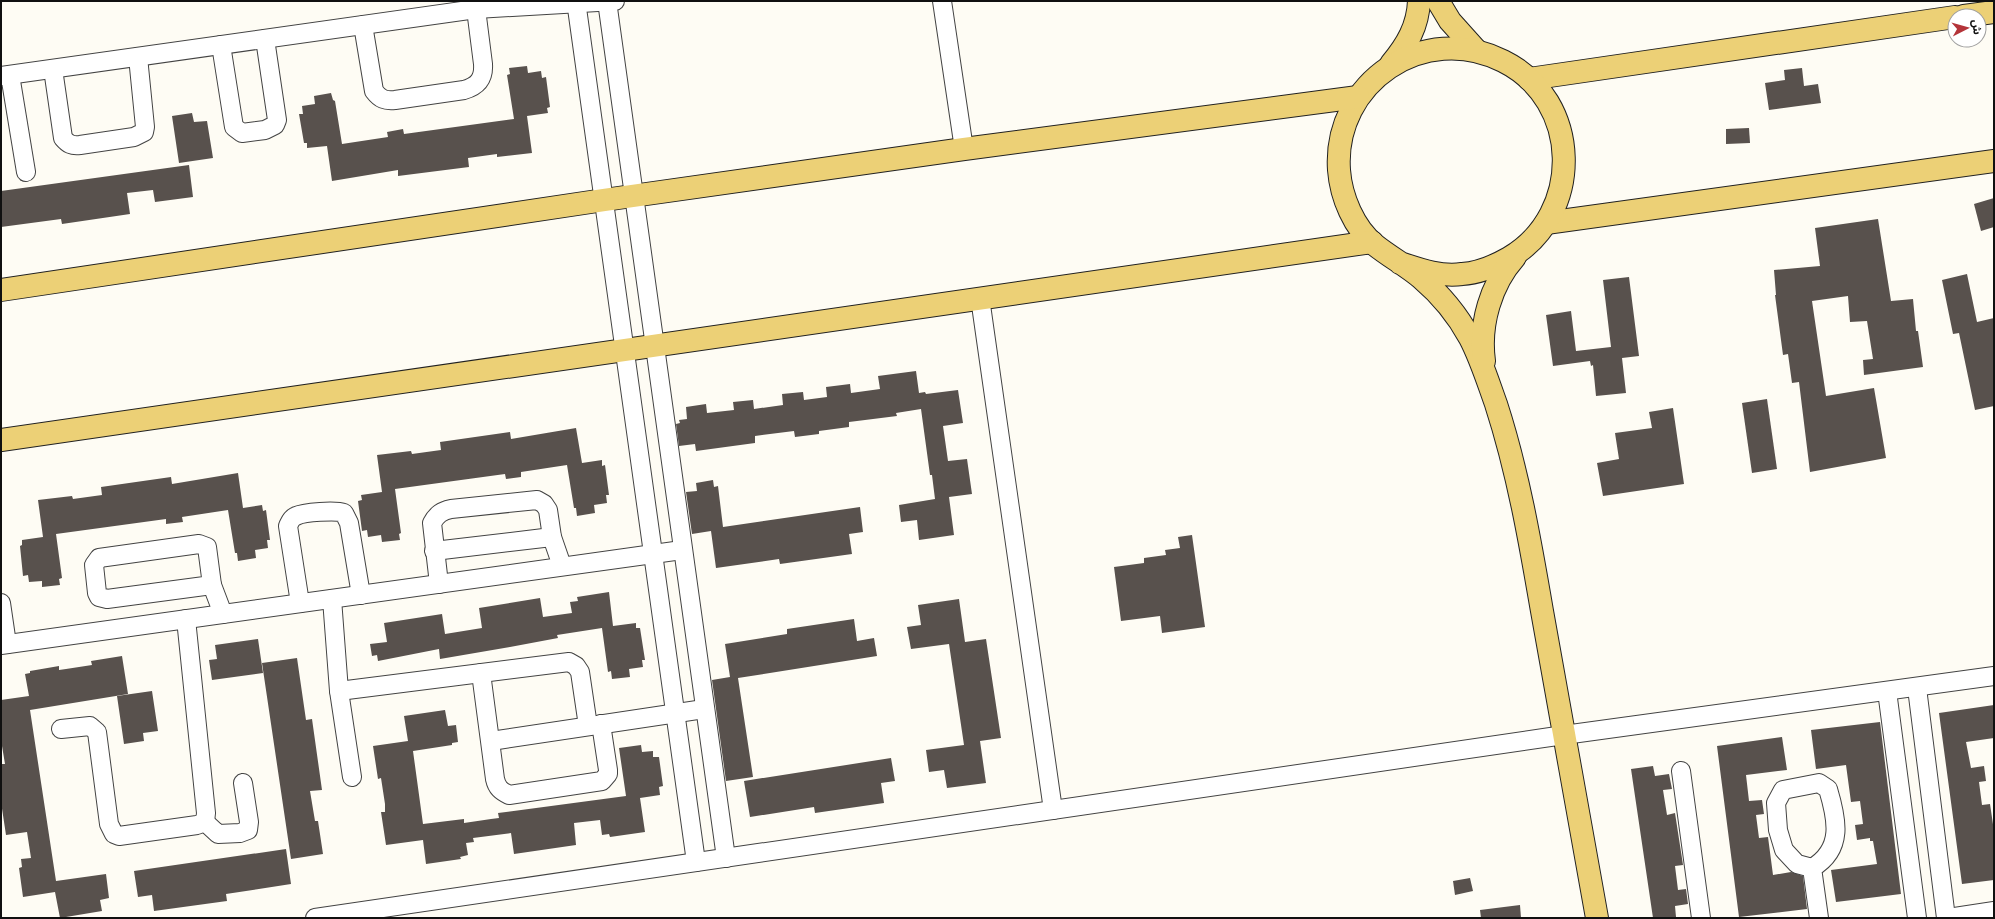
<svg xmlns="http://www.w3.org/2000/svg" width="1995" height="919" font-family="'Times New Roman','Noto Sans Arabic',serif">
<rect width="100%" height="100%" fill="#fefcf4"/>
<g fill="#58514d">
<polygon points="527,66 528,73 541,71 542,78 546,77 550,107 547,108 548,113 527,116 532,153 497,157 497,154 468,158 469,167 398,176 398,170 332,181 327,146 307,148 307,143 304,143 299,114 303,114 302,106 315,104 314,96 331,93 333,100 335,101 342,144 388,137 387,132 403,129 404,134 514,119 507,75 510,74 509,68"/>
<polygon points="1802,68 1804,86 1818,84 1821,103 1769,110 1765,83 1785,80 1784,70"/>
<polygon points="192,113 194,122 207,121 213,158 179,163 172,116"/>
<polygon points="1749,128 1750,143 1726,144 1726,129"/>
<polygon points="189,165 193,197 155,202 153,190 127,193 130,214 62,224 61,219 1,227 1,191"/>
<polygon points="1994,198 1994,227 1981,231 1974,204"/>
<polygon points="1878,219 1891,301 1913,299 1916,331 1918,331 1923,367 1864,375 1863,360 1873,359 1867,321 1850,322 1848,296 1812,301 1826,396 1874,388 1886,458 1810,472 1799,382 1792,383 1788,354 1783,355 1775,295 1776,295 1774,270 1820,266 1815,228"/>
<polygon points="1967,274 1977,322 1994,318 1994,406 1975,410 1959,333 1953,334 1942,280"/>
<polygon points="1629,277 1639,356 1622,358 1626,393 1596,396 1593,365 1591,366 1590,361 1553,366 1546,315 1571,311 1576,351 1611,347 1603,280"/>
<polygon points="916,371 919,393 925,392 926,394 958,390 963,423 943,426 948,461 967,459 972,494 949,497 954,535 919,540 917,520 901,522 899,505 935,499 932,475 930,475 921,409 896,413 897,416 849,422 849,427 819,431 819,434 795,437 794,431 755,436 755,443 696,451 695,444 679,446 676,424 680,423 679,420 687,419 686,407 706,404 707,413 734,410 733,402 753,400 754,409 783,405 782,394 803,392 804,400 827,397 826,387 850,384 851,393 880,389 878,376"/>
<polygon points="1767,399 1777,469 1752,473 1742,403"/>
<polygon points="1673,408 1684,484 1603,496 1597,463 1619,459 1615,433 1652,428 1649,412"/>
<polygon points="576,428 582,463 602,460 602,466 605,465 609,495 606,495 607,503 594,505 595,513 577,516 576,508 574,508 567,465 521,472 521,477 506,479 505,474 395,489 401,533 399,534 400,540 382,542 381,535 368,537 367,530 362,531 358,501 362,500 361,495 382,492 377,455 411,451 412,454 441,450 440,442 510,432 511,439"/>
<polygon points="238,473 243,508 262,505 263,511 266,510 270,540 267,540 268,548 255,550 256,558 238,561 237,553 235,553 228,510 182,517 183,522 166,524 166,519 56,534 62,578 59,579 60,585 42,587 42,581 29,582 28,575 23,576 20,546 22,545 22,540 43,537 38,500 72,496 73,499 102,495 101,487 171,477 172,484"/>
<polygon points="713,480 714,487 718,486 723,527 860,507 863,532 849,534 852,554 780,564 779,559 716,568 711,531 692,534 686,492 697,491 696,483"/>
<polygon points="1192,535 1205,627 1162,633 1160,616 1121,621 1114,567 1144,563 1144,558 1166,555 1165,550 1180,548 1178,537"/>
<polygon points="609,592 613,626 636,623 636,628 640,628 645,660 642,660 643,667 629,669 630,677 612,679 611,671 608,672 602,628 557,635 558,638 510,647 440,659 439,649 378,661 377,655 372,656 370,644 387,642 384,623 442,614 445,634 482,628 479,608 540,598 543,617 572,613 570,602 578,601 577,597"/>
<polygon points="959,599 965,642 986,639 1001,738 980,741 986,783 947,788 944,770 929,772 926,750 964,745 949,644 911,649 907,627 921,625 918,605"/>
<polygon points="854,619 857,641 874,638 877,656 738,678 753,777 726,781 712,680 730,677 725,644 787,634 787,629"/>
<polygon points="258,639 263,673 212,680 209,660 217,659 215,645"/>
<polygon points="122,656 128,694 30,710 56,881 106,874 109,898 100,900 102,911 60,918 55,892 23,897 19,868 22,867 21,859 31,858 27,832 6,835 1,802 1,764 5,764 1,740 1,700 29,696 25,674 30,673 30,671 59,666 59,670 66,669 92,665 91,661"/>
<polygon points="297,658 306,720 312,719 322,790 310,791 315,821 318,821 323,854 291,859 262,663"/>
<polygon points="152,691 158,731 143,733 144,741 124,744 117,696"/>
<polygon points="1994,705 1994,738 1966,742 1971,768 1984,766 1986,781 1979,782 1982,805 1990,804 1994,831 1994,880 1962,884 1939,713"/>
<polygon points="445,710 448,726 456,725 458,742 452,743 452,745 413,751 423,824 464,819 464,823 491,819 499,818 498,813 626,796 619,748 641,745 642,752 653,751 653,757 659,757 663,786 659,787 660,795 640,798 645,832 610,837 609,834 602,835 600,820 574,823 576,845 514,854 511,833 473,838 474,842 466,843 468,855 460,857 461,859 426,864 423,840 386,845 381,812 385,812 385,804 381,778 378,779 373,746 408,741 404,716"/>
<polygon points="1880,722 1901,894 1836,902 1831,870 1877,864 1873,841 1870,841 1870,838 1857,840 1855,825 1863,824 1860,801 1851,802 1846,765 1816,769 1811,730"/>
<polygon points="1782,737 1787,770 1746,775 1749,801 1762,800 1764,814 1756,815 1759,838 1768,837 1773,875 1791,872 1803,876 1807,909 1739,917 1717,746"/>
<polygon points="891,758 895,781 881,783 884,803 815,813 814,807 750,817 744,781"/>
<polygon points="1653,766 1655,776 1669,774 1672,789 1663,790 1667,815 1675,813 1683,865 1675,866 1678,890 1686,889 1688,904 1675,906 1676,917 1666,918 1653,918 1631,769"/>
<polygon points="286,849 291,884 226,894 227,901 154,911 152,895 138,897 134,871"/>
<polygon points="1470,878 1473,891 1455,895 1453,881"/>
<polygon points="1520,905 1521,918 1481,918 1480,910"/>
</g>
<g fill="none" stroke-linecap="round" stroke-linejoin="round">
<g stroke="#434343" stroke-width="20">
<g id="minor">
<polyline points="576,1 696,862"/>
<polyline points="607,1 726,858"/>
<polyline points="942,1 964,149"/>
<path d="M363,25L374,91C380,99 385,101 395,100L464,90C478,86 484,79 483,64L476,9"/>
<polyline points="221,45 234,127 242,133 265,130 275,125 277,120 265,39"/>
<path d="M53,69L63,138C68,144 72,146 80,145L134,137L144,132L145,127L138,57"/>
<polyline points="10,75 26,172"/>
<polyline points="1,76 476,9 615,1"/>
<polyline points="980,298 1053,810"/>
<polygon points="199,544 207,547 212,585 107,599 99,597 97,593 94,565 99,558"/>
<polyline points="434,551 552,537"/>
<path d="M439,584L432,523C437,514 442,511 451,509L537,500L544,504L548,510L552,537L562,566"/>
<polyline points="212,585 223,614"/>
<polyline points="332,599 339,691 352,777"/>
<polyline points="1,603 7,644"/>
<path d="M300,603L288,526C290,522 291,518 296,516C304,512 336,510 344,513L349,523L361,595"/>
<polyline points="1,645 682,550"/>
<path d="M481,673L495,779C497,788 501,791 509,795L602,781L608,774V770L601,724"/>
<polyline points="1917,688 1946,918"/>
<polyline points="339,691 569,662 576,666 580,672 588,726"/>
<polyline points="1887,691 1917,918"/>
<polyline points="61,729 90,726 97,732 109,824 114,834 119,836 197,825 205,822 206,813 186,619"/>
<polyline points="491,741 704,709"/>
<polyline points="1681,771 1701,918"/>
<polyline points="205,822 218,834 240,833 248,830 249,822 243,783"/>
<path d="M1812,868L1797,864L1784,850L1778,830L1776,803L1783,790L1819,783L1828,789C1837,819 1844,849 1812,868L1819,918"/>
<polyline points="315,918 1564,735 1994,676"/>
<polyline points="1948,918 1994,911"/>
</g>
</g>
<g stroke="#212121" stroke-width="24">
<g id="major">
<polyline points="1438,1 1450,21 1476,50"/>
<polyline points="1964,16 1994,12"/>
<path d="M1391,64C1407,45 1418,26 1419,1"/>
<polyline points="1529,79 1955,17"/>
<polyline points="1546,223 1994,161"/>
<path d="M1400,263C1421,270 1441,277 1462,274C1479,273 1495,266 1509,258C1584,214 1582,100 1503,61C1424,21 1333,82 1339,170C1341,197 1354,228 1375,245C1390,257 1407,266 1421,278C1441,295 1458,316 1470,338C1481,359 1488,382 1496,404C1518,472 1530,541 1542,611C1560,713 1579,816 1597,918"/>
<polyline points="1,290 604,200 964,149 1358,97"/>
<path d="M1484,361C1479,324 1491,284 1515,257"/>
<polyline points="1,440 1372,242"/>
</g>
</g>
<use href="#minor" stroke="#fff" stroke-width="18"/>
<use href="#major" stroke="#ecd076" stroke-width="22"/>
</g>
<rect width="1995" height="919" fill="none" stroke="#101010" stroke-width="4"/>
<g transform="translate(1967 28) rotate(84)"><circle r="19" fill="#ffffff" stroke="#9f9f9f"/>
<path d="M0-3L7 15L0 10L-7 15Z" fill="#b43439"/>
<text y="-6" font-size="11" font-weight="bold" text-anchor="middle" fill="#101010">ش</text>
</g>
</svg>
